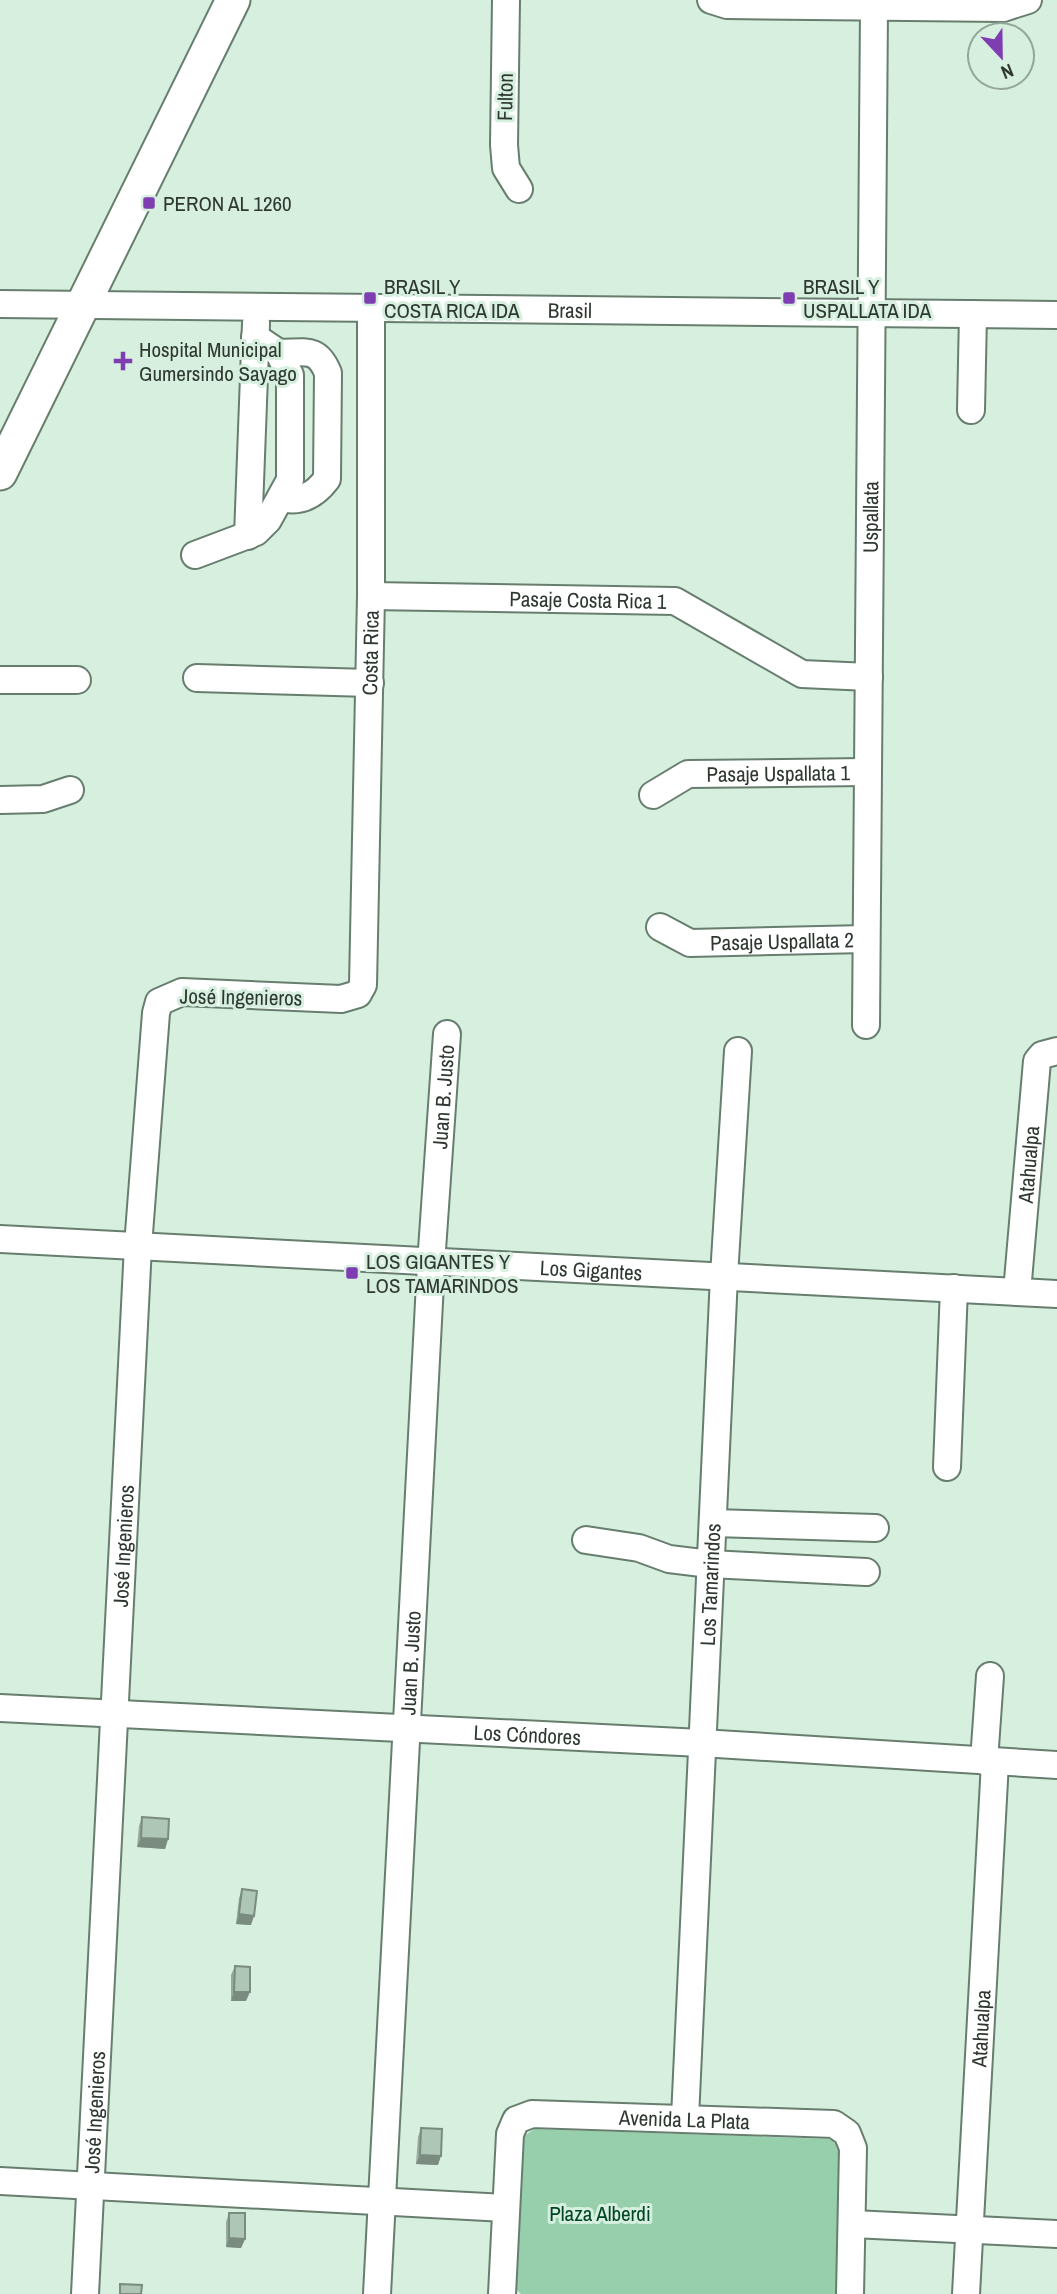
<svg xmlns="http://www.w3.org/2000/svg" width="1057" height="2294" font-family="'Archivo Narrow',sans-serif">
<rect width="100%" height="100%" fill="#d6efde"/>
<polygon fill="#97ceac" points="534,2129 831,2139 841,2150 836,2294 521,2294 515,2288 522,2138"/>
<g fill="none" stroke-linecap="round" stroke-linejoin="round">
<g stroke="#677e6f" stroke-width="30">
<g id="minor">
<polyline points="506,0 504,145 506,168 519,189"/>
<polyline points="711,0 727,5 1003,8 1028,0"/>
<path id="s1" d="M0,304L1057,315"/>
<path d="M279,353C305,353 317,346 328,373L327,479C315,495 301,503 281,498"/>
<polyline points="971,410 973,314"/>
<polyline points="248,536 256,323"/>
<polyline points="195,555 256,532 268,520 290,480 290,375 279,353 255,337"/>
<path id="s2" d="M371,596L675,601L802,674L869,677"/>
<polyline points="197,678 370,683"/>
<polyline points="0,680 77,680"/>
<path id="s3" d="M653,795L688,774L866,772"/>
<polyline points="0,800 43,799 70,790"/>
<path id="s4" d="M660,927L690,943L866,939"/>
<path id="s5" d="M866,1025L874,9"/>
<path id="s6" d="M0,1239L1057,1294"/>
<path id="s7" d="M1017,1292L1037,1061L1042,1055L1057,1051"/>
<polyline points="947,1467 954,1288"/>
<polyline points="713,1523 875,1528"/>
<polyline points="586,1540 639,1548 669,1559 710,1564 866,1572"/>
<path id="s8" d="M0,1708L701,1743L1057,1765"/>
<polyline points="984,1761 990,1676"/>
<path id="s9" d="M685,2118L724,1276L738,1051"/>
<polyline points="0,2181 505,2208"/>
<polyline points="853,2224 1057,2234"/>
<path id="s10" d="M85,2294L138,1246L156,1013L159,1002L182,992L341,999L358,994L363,985L371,596V310"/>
<path id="s11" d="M377,2294L431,1264L447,1034"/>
<path id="s12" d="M502,2294L510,2134L516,2120L532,2114L834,2124L847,2133L853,2148L850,2294"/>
<path id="s13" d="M966,2294L995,1762"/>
</g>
</g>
<g stroke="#677e6f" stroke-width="37">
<polyline id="major" points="0,473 233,0"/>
</g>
<use href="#minor" stroke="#fff" stroke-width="26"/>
<use href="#major" stroke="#fff" stroke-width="33"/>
</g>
<g fill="#96aa9d">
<polygon points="142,1817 168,1839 165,1849 137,1847 139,1826"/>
<polygon points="242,1889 251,1925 236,1924 239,1898"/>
<polygon points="235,1966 246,2001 231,2001 231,1975"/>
<polygon points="421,2128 438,2165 416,2164 418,2137"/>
<polygon points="229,2213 245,2239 241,2248 226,2247 226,2222"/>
</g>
<g fill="#7a8b7f">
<polygon points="141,1838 168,1839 165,1849 137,1847"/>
<polygon points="239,1914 254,1916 251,1925 236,1924"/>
<polygon points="234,1992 250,1992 246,2001 231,2001"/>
<polygon points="420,2155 441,2156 438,2165 416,2164"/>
<polygon points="229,2238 245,2239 241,2248 226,2247"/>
</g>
<g fill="#aec6b6" stroke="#7a8b7f" stroke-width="2">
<polygon points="142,1817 169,1819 168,1839 141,1838"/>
<polygon points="242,1889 257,1891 254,1916 239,1914"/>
<polygon points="235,1966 250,1967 250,1992 234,1992"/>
<polygon points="421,2128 442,2129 441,2156 420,2155"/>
<polygon points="229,2213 245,2213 245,2239 229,2238"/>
<polygon points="120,2284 142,2285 141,2294 120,2294"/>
</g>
<g fill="#7e3db1" stroke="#d6efde" stroke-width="2.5">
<rect x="142" y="196" width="14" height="14" rx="3.5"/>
<rect x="363" y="291" width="14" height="14" rx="3.5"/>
<rect x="782" y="291" width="14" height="14" rx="3.5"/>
<path d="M119.5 350.5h7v7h7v7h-7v7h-7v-7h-7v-7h7z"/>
<rect x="345" y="1266" width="14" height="14" rx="3.5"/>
</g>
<g text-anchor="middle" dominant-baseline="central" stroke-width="6" stroke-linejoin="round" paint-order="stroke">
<g font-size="21" fill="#2e3831" stroke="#d6efde">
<text transform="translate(505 97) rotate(-89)">Fulton</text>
<text stroke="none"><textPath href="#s1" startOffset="570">Brasil</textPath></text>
<text stroke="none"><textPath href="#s5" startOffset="508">Uspallata</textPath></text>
<text stroke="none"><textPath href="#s2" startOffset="217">Pasaje Costa Rica 1</textPath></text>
<text stroke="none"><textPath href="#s10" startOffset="1839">Costa Rica</textPath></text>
<text stroke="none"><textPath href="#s3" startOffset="131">Pasaje Uspallata 1</textPath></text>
<text stroke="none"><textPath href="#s4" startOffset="126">Pasaje Uspallata 2</textPath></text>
<text transform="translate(241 997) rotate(1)">José Ingenieros</text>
<text stroke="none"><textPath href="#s11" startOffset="1199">Juan B. Justo</textPath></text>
<text stroke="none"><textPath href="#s7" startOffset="128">Atahualpa</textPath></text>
<text stroke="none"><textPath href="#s6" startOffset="592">Los Gigantes</textPath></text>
<text stroke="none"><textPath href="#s10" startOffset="749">José Ingenieros</textPath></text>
<text stroke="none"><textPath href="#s9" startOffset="534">Los Tamarindos</textPath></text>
<text stroke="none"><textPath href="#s11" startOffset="632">Juan B. Justo</textPath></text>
<text stroke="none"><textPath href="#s8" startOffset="528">Los Cóndores</textPath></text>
<text stroke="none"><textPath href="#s13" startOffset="266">Atahualpa</textPath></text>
<text stroke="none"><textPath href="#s10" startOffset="182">José Ingenieros</textPath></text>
<text stroke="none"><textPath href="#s12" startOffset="345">Avenida La Plata</textPath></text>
</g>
<g font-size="21" fill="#2e3831" stroke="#d6efde" text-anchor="start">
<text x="163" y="203">PERON AL 1260</text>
<text x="384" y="286">BRASIL Y<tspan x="384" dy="24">COSTA RICA IDA</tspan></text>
<text x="803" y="286">BRASIL Y<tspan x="803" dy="24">USPALLATA IDA</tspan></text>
<text x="139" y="349">Hospital Municipal<tspan x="139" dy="24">Gumersindo Sayago</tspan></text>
<text x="366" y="1261">LOS GIGANTES Y<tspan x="366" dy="24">LOS TAMARINDOS</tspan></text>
</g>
<g font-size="21" fill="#004426" stroke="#d6efde">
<text x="600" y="2213">Plaza Alberdi</text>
</g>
</g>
<g transform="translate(1001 56) rotate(158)"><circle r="33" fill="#d6efde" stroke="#93a699" stroke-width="2"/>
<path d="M0-5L12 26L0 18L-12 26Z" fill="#7e3db1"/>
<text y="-10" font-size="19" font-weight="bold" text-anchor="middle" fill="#2e3831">N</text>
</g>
</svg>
